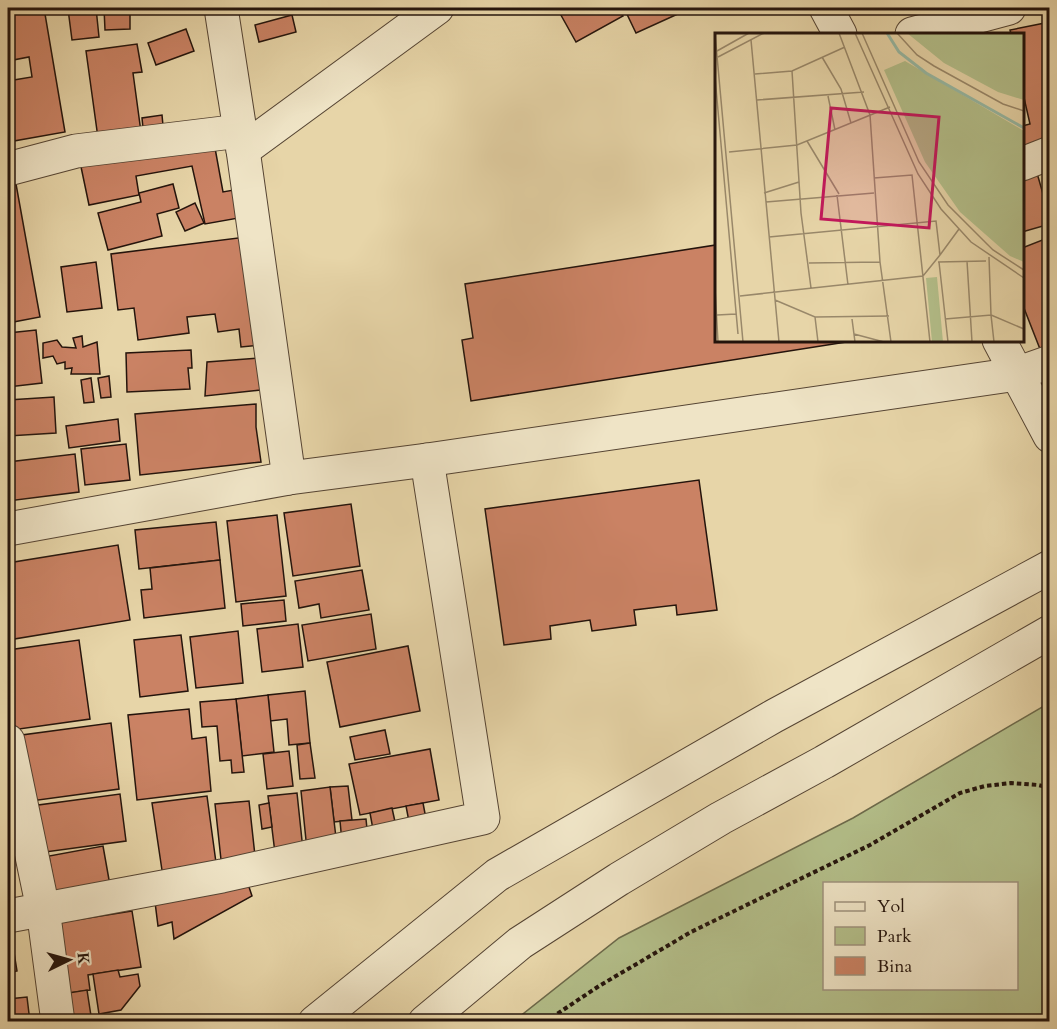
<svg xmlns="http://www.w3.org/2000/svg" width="1057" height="1029" font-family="Cardo,serif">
<rect width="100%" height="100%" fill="#e7d5a8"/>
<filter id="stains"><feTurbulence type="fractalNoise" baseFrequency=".00333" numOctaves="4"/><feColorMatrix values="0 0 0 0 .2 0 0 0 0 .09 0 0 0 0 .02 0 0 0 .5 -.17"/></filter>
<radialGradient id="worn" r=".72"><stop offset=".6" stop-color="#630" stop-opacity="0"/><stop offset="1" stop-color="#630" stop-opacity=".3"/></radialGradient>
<path fill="#b3be89" stroke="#6c694a" stroke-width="1.5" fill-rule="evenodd" d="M1049,703V1021H514L619,938L853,818ZM824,884H1016V988H824Z"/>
<g fill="#ca8264" stroke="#24140c" stroke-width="1.5">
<polygon points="8,8 44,8 65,132 8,142 8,81 32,77 29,57 13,60 8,26"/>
<polygon points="86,8 96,8 99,37 72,40 68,9"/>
<polygon points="104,8 130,8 130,29 105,30"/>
<polygon points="239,8 284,8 285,9 263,12 262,8 240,11"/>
<polygon points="290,8 319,8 291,13"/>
<polygon points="557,8 618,8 623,16 576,42"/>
<polygon points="624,8 691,8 636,33"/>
<polygon points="292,15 296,32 259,42 255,25"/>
<polygon points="1050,22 1050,143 1022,151 1022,126 1030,124 1022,89 1022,34 1011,34 1010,30"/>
<polygon points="186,29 194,51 156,65 148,43"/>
<polygon points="137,44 142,72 133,73 141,132 98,138 86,51"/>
<polygon points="162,115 164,136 144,138 142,118"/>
<polygon points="213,137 223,192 245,188 250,216 205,224 192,166 136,176 139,195 89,205 80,162"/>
<polygon points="1035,166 1043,194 1050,192 1050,224 1022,232 1022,169"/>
<polygon points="16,184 40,317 8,323 8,267 12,266 11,259 8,260 8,186"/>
<polygon points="173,184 179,208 157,214 162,236 108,250 98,213 141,202 139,193"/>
<polygon points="195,203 204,223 185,231 176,212"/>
<polygon points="254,236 269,344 241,347 239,329 218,332 215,314 187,317 189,333 138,340 134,308 118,310 111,254"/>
<polygon points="1050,237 1050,345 1040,349 1022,303 1022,248"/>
<polygon points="716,245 716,340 859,340 471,401 462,340 473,338 465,284"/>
<polygon points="96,262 102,308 67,312 61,267"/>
<polygon points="36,330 42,383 8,387 8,333"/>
<polygon points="82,336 83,347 97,342 100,374 71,374 72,368 65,369 65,362 57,364 53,356 43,358 43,343 57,340 62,347 76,348 73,338"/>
<polygon points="191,350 192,368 188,368 190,389 127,392 126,353"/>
<polygon points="258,358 260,390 205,396 207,362"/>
<polygon points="109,376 111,397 101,398 98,378"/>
<polygon points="91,378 94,402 84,403 81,380"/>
<polygon points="54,397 56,433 8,436 8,400"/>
<polygon points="256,404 256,427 261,462 140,475 135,414"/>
<polygon points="118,419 120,441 69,448 66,426"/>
<polygon points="126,444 130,480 85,485 81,449"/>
<polygon points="75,454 79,492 8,501 8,462"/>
<polygon points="699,480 717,610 677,615 676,605 634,610 636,625 592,631 590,620 550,626 551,639 504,645 485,509"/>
<polygon points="351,504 360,566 293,576 284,513"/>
<polygon points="277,515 286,596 236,602 227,521"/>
<polygon points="216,522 220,560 139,569 135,530"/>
<polygon points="118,545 130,620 8,640 8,563"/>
<polygon points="220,560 225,608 144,618 141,590 152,589 150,568"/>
<polygon points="362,570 369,610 321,618 319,604 299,608 295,581"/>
<polygon points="284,600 286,621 243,626 241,604"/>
<polygon points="371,614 376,649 308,661 302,625"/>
<polygon points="298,624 303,667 262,672 257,629"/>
<polygon points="238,631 243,683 196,688 190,637"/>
<polygon points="181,635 188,691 140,697 134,640"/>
<polygon points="79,640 90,719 12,730 8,692 8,650"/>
<polygon points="408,646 420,711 340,727 327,662"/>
<polygon points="305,691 310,743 289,745 287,719 270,721 268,695"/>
<polygon points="268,695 274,752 242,756 236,699"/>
<polygon points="236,699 244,772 232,773 231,760 220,761 217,726 202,727 200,702"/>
<polygon points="189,709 192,739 206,737 211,791 137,800 128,715"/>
<polygon points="111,723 119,789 31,801 22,735"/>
<polygon points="385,730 390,754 355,760 350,737"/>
<polygon points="310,743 315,778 300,779 297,745"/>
<polygon points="430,749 439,800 360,815 349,764"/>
<polygon points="289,751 293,786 267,789 263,754"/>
<polygon points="348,786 352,820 334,822 330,787"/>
<polygon points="330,787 337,846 307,850 301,791"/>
<polygon points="297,793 303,850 275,853 268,796"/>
<polygon points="120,794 126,841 38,853 31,806"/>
<polygon points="207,796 217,870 163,877 152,803"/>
<polygon points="249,801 256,865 222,869 215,804"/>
<polygon points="269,803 272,827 262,829 259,805"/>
<polygon points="423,803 427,824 410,827 406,806"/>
<polygon points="392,808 397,831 374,835 370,813"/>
<polygon points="366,819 368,839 342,842 340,821"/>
<polygon points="103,846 111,891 57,901 49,856"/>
<polygon points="8,847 13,890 8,891"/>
<polygon points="247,881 252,896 174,939 172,922 158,926 155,902"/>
<polygon points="132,911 141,967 88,975 90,990 62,994 50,924"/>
<polygon points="8,934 11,934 17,971 8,973"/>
<polygon points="118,970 120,977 138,974 140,986 121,1010 99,1014 93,974"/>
<polygon points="87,990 91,1016 66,1020 62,994"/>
<polygon points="27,997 30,1022 8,1022 8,999"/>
</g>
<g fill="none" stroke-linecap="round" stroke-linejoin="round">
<g stroke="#543" stroke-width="35">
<g id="minor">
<polyline points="221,8 243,150 289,478"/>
<polyline points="826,8 840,34"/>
<polyline points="912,34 1009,8"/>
<polyline points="243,150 437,8"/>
<polyline points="1022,164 1050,153"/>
<polyline points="8,169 76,151 240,131"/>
<polyline points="999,340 1050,436"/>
<polyline points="8,529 289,478 427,460 1016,374 1050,362"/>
<polyline points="8,741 43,909 58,1022"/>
<polyline points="8,916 222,876 483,818 427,460"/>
</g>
</g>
<g stroke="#543" stroke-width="35">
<g id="tertiary">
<polyline points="315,1022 497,875 774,716 1050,567"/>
<polyline points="425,1022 520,943 619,879 721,818 824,762 1050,632"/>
</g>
</g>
<polyline stroke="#24140c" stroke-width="4" stroke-dasharray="4.5 3" stroke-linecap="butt" points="545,1022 599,986 691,932 870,845 960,793 985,786 1011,783 1038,785 1050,788"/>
<use href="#minor" stroke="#efe4c6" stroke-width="33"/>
<use href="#tertiary" stroke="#efe4c6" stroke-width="33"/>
</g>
<g transform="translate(715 33)">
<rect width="309" height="309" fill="#e7d5a8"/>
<path d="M192,0H309V67L283,59L229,30ZM190,28L309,98V229L295,223L245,179L210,129L169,37ZM222,244L228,309H217L211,245Z" fill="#b3be89"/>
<path fill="none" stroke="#97b9a4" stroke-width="3" d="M172,0L184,19L211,40L309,95"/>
<path fill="none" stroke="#99886a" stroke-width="1.5" d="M124,0L155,82L165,229L176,309M140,0L203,141L226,176L256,209L309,245M147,0L204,129L233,172L278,217L309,237M182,0L202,22L219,33L288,71L309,78M0,1L28,309M36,7L64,309M2,18L34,0M3,24L49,0M107,24L126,56L136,90M77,38L86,180L96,255M40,41L77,38L130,14M0,44L23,301M113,63L120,97M42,67L149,59M92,108L124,161M14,119L82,112L175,74M159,145L197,142L215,309M49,160L84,149M122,162L133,252M51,169L159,160M225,222L244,196M274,224L276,282L309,296M252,228L257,309M223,229L271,228M224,229L233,309M94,230L165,229M0,255L3,309M25,263L208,243L225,222L221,188L54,204M60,267L100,284L174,283M2,282L21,281M100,284L103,309M137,286L140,309M230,286L276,282L279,309M139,301L169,309"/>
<path fill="#c2185b" fill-opacity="0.15" stroke="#c2185b" stroke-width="3" d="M116,75L224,84L214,195L106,186Z"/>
<rect width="309" height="309" fill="none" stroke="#24140c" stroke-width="3"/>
</g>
<rect width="1057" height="1029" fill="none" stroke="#e7d5a8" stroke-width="30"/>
<rect x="9" y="9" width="1039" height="1011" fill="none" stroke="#24140c" stroke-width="3"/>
<rect x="15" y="15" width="1027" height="999" fill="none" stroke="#24140c" stroke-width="1.5"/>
<rect x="823" y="882" width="195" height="108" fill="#efe4c6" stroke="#9e917c" stroke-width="1.5"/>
<rect x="835" y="902" width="30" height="9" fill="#efe4c6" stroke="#9e917c" stroke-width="1.5"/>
<text x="877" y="912" font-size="18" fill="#24140c">Yol</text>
<rect x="835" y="927" width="30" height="18" fill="#b3be89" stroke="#9e917c" stroke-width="1.5"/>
<text x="877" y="942" font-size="18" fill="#24140c">Park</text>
<rect x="835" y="957" width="30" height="18" fill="#ca8264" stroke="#9e917c" stroke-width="1.5"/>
<text x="877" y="972" font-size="18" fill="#24140c">Bina</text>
<g transform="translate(69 960) rotate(85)" stroke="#efe4c6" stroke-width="4.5" paint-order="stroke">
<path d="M0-4.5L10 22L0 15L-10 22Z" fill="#24140c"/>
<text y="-9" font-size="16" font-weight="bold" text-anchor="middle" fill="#24140c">K</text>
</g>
<rect width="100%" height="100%" filter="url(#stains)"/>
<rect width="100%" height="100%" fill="url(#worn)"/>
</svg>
